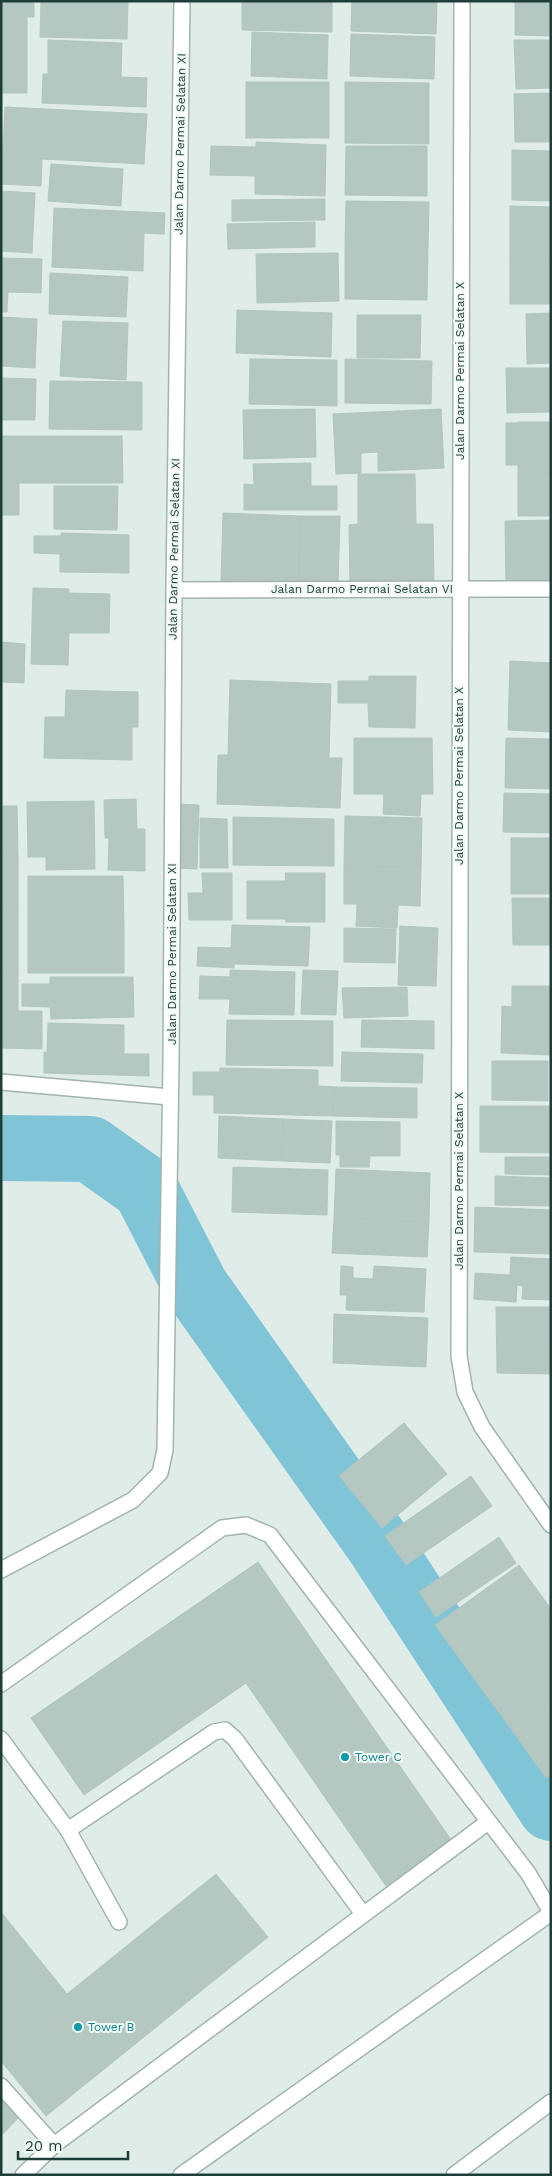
<svg xmlns="http://www.w3.org/2000/svg" width="552" height="2176" font-family="'Work Sans',sans-serif">
<rect width="100%" height="100%" fill="#dfece7"/>
<g fill="none" stroke-linecap="round" stroke-linejoin="round">
<polyline stroke="#80c4d8" stroke-width="66" points="1,1148 90,1149 145,1188 196,1287 379,1545 551,1808"/>
</g>
<g fill="#b4c7c0" stroke="#b1c6bf">
<polygon points="1,1 34,1 34,17 27,17 27,93 1,93"/>
<polygon points="41,1 128,1 127,39 40,37"/>
<polygon points="242,1 332,1 332,32 242,30"/>
<polygon points="352,1 437,1 436,34 351,31"/>
<polygon points="515,1 551,1 551,36 515,35"/>
<polygon points="252,32 328,35 327,79 251,76"/>
<polygon points="351,34 435,37 434,79 350,76"/>
<polygon points="48,40 122,43 121,77 147,78 146,107 42,103 43,74 48,74"/>
<polygon points="514,40 551,40 551,88 516,89"/>
<rect x="246" y="82" width="83" height="56"/>
<polygon points="345,82 429,83 429,144 345,143"/>
<polygon points="551,93 551,142 515,142 514,94"/>
<polygon points="5,107 147,114 144,164 42,159 41,186 1,184"/>
<polygon points="256,142 326,145 325,196 255,194 255,176 210,175 211,146 256,147"/>
<polygon points="346,146 427,146 427,196 345,195"/>
<polygon points="512,150 551,151 551,201 512,200"/>
<polygon points="51,164 123,169 121,206 48,201"/>
<polygon points="1,191 35,193 32,253 1,251"/>
<polygon points="325,199 325,220 232,221 232,200"/>
<polygon points="346,201 429,202 428,247 345,246"/>
<polygon points="510,206 551,207 551,259 510,259"/>
<polygon points="54,208 165,213 164,234 144,233 143,271 52,267"/>
<polygon points="315,222 315,247 228,249 227,224"/>
<polygon points="345,246 428,247 427,300 345,299"/>
<polygon points="338,253 339,301 257,303 256,254"/>
<polygon points="1,258 42,259 41,293 8,292 7,312 1,312"/>
<rect x="510" y="259" width="41" height="45"/>
<polygon points="50,273 128,277 126,317 49,314"/>
<polygon points="237,310 332,313 331,357 236,353"/>
<polygon points="551,313 551,363 527,364 526,314"/>
<polygon points="357,315 421,315 420,358 357,358"/>
<polygon points="1,317 37,319 35,368 1,366"/>
<polygon points="63,321 128,323 126,380 60,376"/>
<polygon points="250,359 337,360 337,406 249,404"/>
<polygon points="345,359 432,361 431,404 345,403"/>
<polygon points="506,368 551,368 551,412 507,413"/>
<polygon points="1,378 36,379 35,420 1,420"/>
<polygon points="50,381 142,382 142,430 49,429"/>
<polygon points="315,409 316,457 244,459 243,410"/>
<polygon points="441,409 444,468 378,471 378,452 361,453 361,473 336,474 333,414"/>
<polygon points="518,422 551,422 551,473 518,472 518,465 506,465 506,423 518,423"/>
<polygon points="1,436 122,436 123,483 19,483 19,515 1,515"/>
<polygon points="311,463 311,486 337,486 337,510 244,510 244,484 254,485 253,464"/>
<polygon points="518,472 551,473 551,516 518,516"/>
<polygon points="358,474 415,474 416,524 433,524 434,583 350,584 349,525 358,524"/>
<polygon points="54,486 118,486 117,530 54,529"/>
<polygon points="223,513 300,516 299,584 221,582"/>
<polygon points="300,516 340,516 338,585 299,584"/>
<polygon points="551,520 551,587 506,587 505,521"/>
<polygon points="61,533 129,535 129,573 60,572 60,554 34,553 34,536 61,536"/>
<polygon points="33,588 69,589 69,593 110,594 109,633 69,633 68,665 31,664"/>
<polygon points="1,642 25,644 24,683 1,682"/>
<polygon points="510,661 551,663 551,732 508,730"/>
<polygon points="369,676 416,676 415,728 369,727 368,703 338,703 338,681 369,681"/>
<polygon points="230,680 331,684 329,758 342,758 340,808 217,804 218,755 228,755"/>
<polygon points="66,690 138,692 138,727 132,727 132,760 44,758 45,717 65,717"/>
<polygon points="354,738 432,738 433,794 421,794 420,816 383,814 384,794 354,794"/>
<polygon points="506,738 551,739 551,789 505,788"/>
<polygon points="504,793 551,794 551,833 503,832"/>
<polygon points="136,799 137,829 145,829 145,871 108,870 109,838 105,838 104,800"/>
<polygon points="94,801 95,869 46,870 46,857 28,857 27,802"/>
<polygon points="178,804 199,805 197,869 175,868"/>
<polygon points="1,806 17,806 18,856 1,856"/>
<polygon points="345,816 422,818 421,868 344,866"/>
<polygon points="233,817 334,819 334,866 233,865"/>
<polygon points="200,818 227,819 228,868 200,868"/>
<rect x="511" y="838" width="40" height="56"/>
<rect x="1" y="856" width="17" height="55"/>
<polygon points="344,866 421,868 420,906 398,905 397,928 356,926 357,904 344,904"/>
<polygon points="202,873 232,873 232,920 189,920 188,893 203,893"/>
<polygon points="285,873 325,873 325,922 286,922 285,919 247,919 247,881 286,881"/>
<polygon points="28,876 123,876 124,925 28,925"/>
<polygon points="512,898 551,898 551,945 513,945"/>
<polygon points="1,911 18,911 18,972 1,971"/>
<rect x="28" y="925" width="96" height="48"/>
<polygon points="232,925 310,927 308,966 234,964 234,968 197,966 198,947 231,948"/>
<polygon points="400,926 438,928 436,986 398,985"/>
<polygon points="344,928 396,929 395,963 344,962"/>
<polygon points="230,970 295,972 294,1015 229,1014 230,999 199,999 200,976 230,977"/>
<polygon points="303,970 338,971 336,1015 301,1014"/>
<polygon points="1,971 18,972 18,1011 42,1011 42,1049 1,1048"/>
<polygon points="50,977 133,977 134,1017 51,1019 50,1007 22,1006 22,984 50,984"/>
<polygon points="512,986 551,986 551,1055 501,1053 502,1006 512,1007"/>
<polygon points="407,987 408,1016 344,1018 342,988"/>
<polygon points="227,1020 333,1021 333,1066 226,1065"/>
<polygon points="362,1020 434,1021 434,1049 361,1047"/>
<polygon points="48,1023 124,1025 124,1054 149,1054 149,1076 44,1073 44,1052 47,1053"/>
<polygon points="342,1052 423,1054 422,1083 341,1081"/>
<polygon points="492,1061 548,1061 548,1101 492,1100"/>
<polygon points="220,1068 318,1070 318,1086 334,1087 333,1116 214,1113 214,1095 193,1095 193,1072 220,1072"/>
<polygon points="334,1087 417,1088 417,1118 333,1116"/>
<polygon points="480,1106 551,1106 551,1153 480,1152"/>
<polygon points="219,1116 283,1119 282,1161 218,1158"/>
<polygon points="283,1119 332,1121 330,1163 282,1161"/>
<polygon points="336,1121 400,1122 400,1156 370,1156 369,1167 340,1167 340,1155 336,1155"/>
<polygon points="505,1157 551,1157 551,1175 505,1174"/>
<polygon points="233,1167 328,1170 327,1215 232,1212"/>
<polygon points="336,1169 430,1173 429,1222 334,1218"/>
<polygon points="495,1176 551,1178 551,1206 495,1205"/>
<polygon points="475,1207 551,1210 551,1254 474,1252"/>
<polygon points="334,1218 429,1222 427,1257 332,1253"/>
<polygon points="511,1257 551,1259 551,1300 522,1299 523,1286 517,1285 516,1302 474,1299 475,1273 510,1275"/>
<polygon points="341,1266 353,1267 353,1278 373,1279 374,1266 426,1269 424,1312 346,1310 347,1295 340,1295"/>
<polygon points="496,1307 550,1307 551,1374 497,1373"/>
<polygon points="334,1314 428,1318 426,1367 333,1363"/>
<polygon points="404,1423 447,1474 382,1528 339,1476"/>
<polygon points="471,1476 492,1506 406,1565 385,1536"/>
<polygon points="499,1537 516,1563 436,1617 419,1592"/>
<polygon points="258,1562 452,1841 386,1886 246,1683 84,1795 31,1718"/>
<polygon points="519,1565 551,1609 551,1614 470,1673 435,1625"/>
<polygon points="551,1614 551,1701 511,1729 470,1673"/>
<polygon points="551,1701 551,1775 546,1778 511,1729"/>
<polygon points="216,1874 268,1937 46,2116 1,2061 1,1912 67,1994"/>
<polygon points="1,2094 22,2114 1,2136"/>
</g>
<g fill="none" stroke-linecap="round" stroke-linejoin="round">
<g stroke="#a1b4af" stroke-width="18">
<g id="minor">
<polyline points="462,1 459,1356 465,1392 482,1427 551,1525"/>
<polyline points="174,590 551,589"/>
<polyline points="1,1082 170,1097"/>
<polyline points="1,1570 133,1500 160,1473 165,1450 171,1063 174,590 182,1"/>
<polyline points="1,1684 222,1528 246,1525 270,1535 528,1873 551,1912"/>
<polyline points="1,1739 68,1830 119,1922"/>
<polyline points="68,1830 214,1732 225,1730 235,1739 363,1914"/>
<polyline points="1,2086 54,2145"/>
<polyline points="23,2175 54,2145 488,1822"/>
<polyline points="181,2175 551,1913"/>
<polyline points="454,2175 551,2102"/>
</g>
</g>
<use href="#minor" stroke="#fff" stroke-width="15"/>
</g>
<g fill="#0f9aa8" stroke="#f0f8f4" stroke-width="2">
<circle cx="345" cy="1757" r="5"/>
<circle cx="78" cy="2027" r="5"/>
</g>
<g text-anchor="middle" dominant-baseline="central" stroke-width="4" stroke-linejoin="round" paint-order="stroke">
<g font-size="12" fill="#1e3e37" stroke="#f0f8f4">
<text transform="translate(180 144) rotate(-89)">Jalan Darmo Permai Selatan XI</text>
<text transform="translate(460 371) rotate(-90)">Jalan Darmo Permai Selatan X</text>
<text transform="translate(174 549) rotate(-89)">Jalan Darmo Permai Selatan XI</text>
<text x="362" y="589">Jalan Darmo Permai Selatan VI</text>
<text transform="translate(459 776) rotate(-90)">Jalan Darmo Permai Selatan X</text>
<text transform="translate(172 954) rotate(-90)">Jalan Darmo Permai Selatan XI</text>
<text transform="translate(459 1181) rotate(-90)">Jalan Darmo Permai Selatan X</text>
</g>
<g font-size="12" fill="#0d838f" stroke="#f0f8f4" text-anchor="start">
<text x="355" y="1757">Tower C</text>
<text x="88" y="2027">Tower B</text>
</g>
</g>
<rect width="552" height="2176" fill="none" stroke="#1e3e37" stroke-width="5"/>
<path d="M18 2151v8h110v-8" fill="none" stroke="#1e3e37" stroke-width="2.5"/>
<text x="25" y="2151" font-size="15" fill="#1e3e37" stroke="#f0f8f4" stroke-width="4" paint-order="stroke">20 m</text>
</svg>
